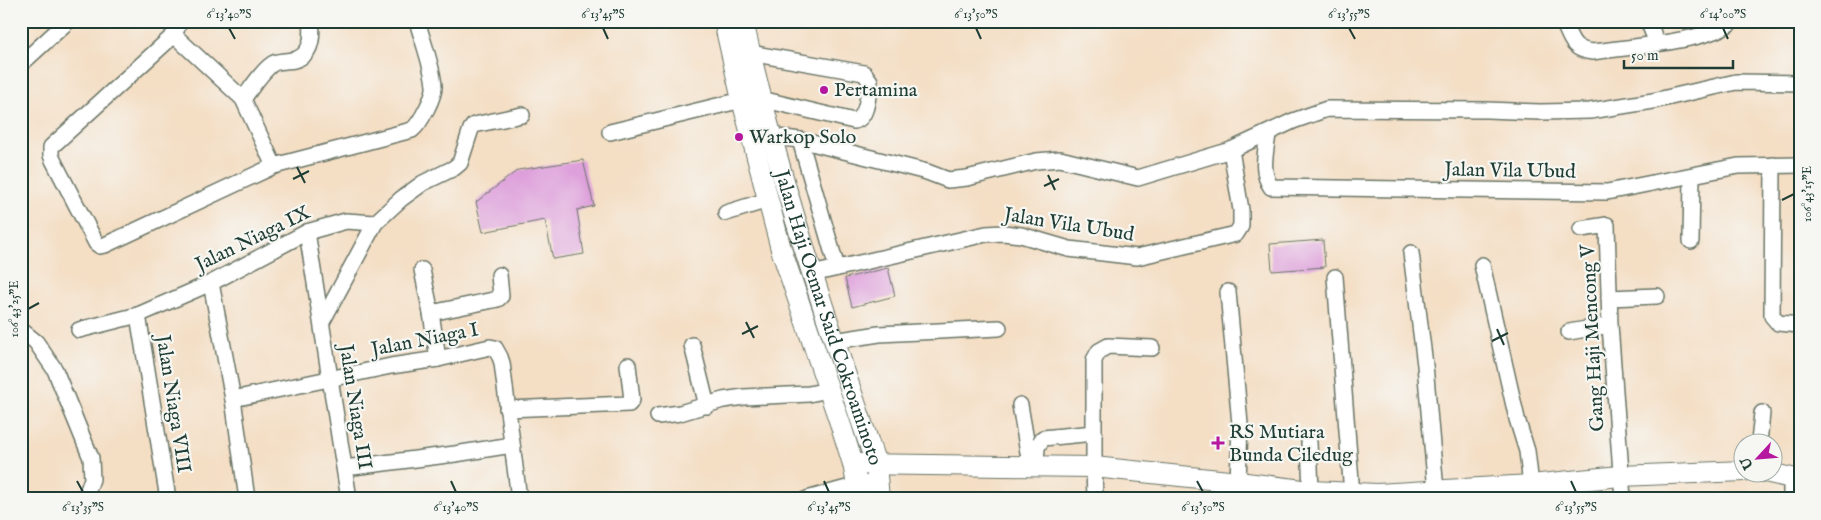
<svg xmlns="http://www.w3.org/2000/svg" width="1821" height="520" font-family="'IM FELL English',serif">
<rect width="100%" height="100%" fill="#f6f6f2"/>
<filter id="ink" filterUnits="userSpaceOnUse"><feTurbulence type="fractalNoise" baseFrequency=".02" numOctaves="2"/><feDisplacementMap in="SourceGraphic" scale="10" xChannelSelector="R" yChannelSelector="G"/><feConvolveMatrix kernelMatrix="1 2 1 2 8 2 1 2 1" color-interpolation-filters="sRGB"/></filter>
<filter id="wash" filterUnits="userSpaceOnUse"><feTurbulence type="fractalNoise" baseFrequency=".0096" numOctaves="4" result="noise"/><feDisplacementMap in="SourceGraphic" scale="20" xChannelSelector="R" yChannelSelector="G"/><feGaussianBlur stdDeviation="1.12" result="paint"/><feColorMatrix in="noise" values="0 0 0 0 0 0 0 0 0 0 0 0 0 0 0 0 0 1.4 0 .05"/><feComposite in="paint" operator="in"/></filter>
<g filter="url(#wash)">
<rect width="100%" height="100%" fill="#f4dec4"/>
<g id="blocks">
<g fill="#dea0db">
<polygon points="583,160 594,206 577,210 584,254 553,259 545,220 483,232 476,202 518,170"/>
<polygon points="1323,240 1325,267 1272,271 1270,244"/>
<polygon points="888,268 895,296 852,307 845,278"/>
</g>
</g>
</g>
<g filter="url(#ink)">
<use href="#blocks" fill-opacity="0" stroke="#6a7566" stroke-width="1"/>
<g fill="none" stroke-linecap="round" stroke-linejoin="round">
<g stroke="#6a7566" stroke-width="18">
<g id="minor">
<path d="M180,21L174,35L51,147V155L53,160L96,243L100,246L105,245L274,166L412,130C420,124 435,96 434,86C433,68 422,39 417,21"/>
<path d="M1563,21C1571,39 1572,50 1593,52C1626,47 1709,42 1732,21"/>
<polyline points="1648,21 1657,43"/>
<polyline points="1793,21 1800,23"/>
<polyline points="174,35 243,99 274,166"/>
<polyline points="21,64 68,21"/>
<path d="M243,99C250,90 264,68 274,63C280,61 288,61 294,60C312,55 313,37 311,21"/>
<path d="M610,132L742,100L761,99L854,121C868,119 868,93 870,81L864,73L750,53L741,54"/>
<path d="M1268,134C1266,152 1260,171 1271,187L1607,192L1738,166L1800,165"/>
<polyline points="762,135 800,140 927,172 948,180 967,178 1036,161 1060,159 1138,178 1231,150 1293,121 1327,109 1487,110 1540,112 1590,111 1653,101 1736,82 1800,83"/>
<polyline points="800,140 837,268"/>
<polyline points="1773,165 1772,316 1778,323 1800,325"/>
<polyline points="726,213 768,200"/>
<polyline points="1581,229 1607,225 1610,325 1623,499"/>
<polyline points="307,232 349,499"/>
<polyline points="1691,241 1692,176"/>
<polyline points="1411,253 1425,365 1436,491"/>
<polyline points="1482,265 1517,419 1527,451 1531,485"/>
<polyline points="422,270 431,313 438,359"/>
<polyline points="812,274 986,234 1003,233 1021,235 1069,249 1137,257 1236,234 1241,226 1241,210 1231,150"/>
<polyline points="1335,277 1352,494"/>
<polyline points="211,283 233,399 247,499"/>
<polyline points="1228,292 1240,424 1238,482"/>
<polyline points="1609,298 1657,296"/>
<polyline points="431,313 498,299 501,296 499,275"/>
<polyline points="138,315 168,499"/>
<polyline points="322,322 375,223 401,199 423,183 454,168 460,163 471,129 474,125 522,115"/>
<polyline points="21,330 36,342 55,370 91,458 92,479 87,493 83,499"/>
<polyline points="79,330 138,315 211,283 307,232 346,221 375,223"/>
<polyline points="1569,332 1610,325"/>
<polyline points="834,341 879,334 999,328"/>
<polyline points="692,345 707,406"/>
<polyline points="233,399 391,366 438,359 490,347 495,348 500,357 502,363 519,499"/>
<polyline points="1020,405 1030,464"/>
<polyline points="507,409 629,404 632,400 628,365"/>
<polyline points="658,416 680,413 723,400 744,397 809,394 828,390"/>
<polyline points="1309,442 1311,491"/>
<polyline points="1759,442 1762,413"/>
<polyline points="1036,465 1037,447 1043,438 1094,433"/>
<polyline points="345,468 455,454 512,445"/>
<polyline points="1572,481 1573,499"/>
<polyline points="807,499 858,485 877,482"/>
<polyline points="1095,499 1094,467 1094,360 1099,351 1108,346 1152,348"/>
<polyline points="1222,499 1227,480"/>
<polyline points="1791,499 1791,478"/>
</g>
</g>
<g stroke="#6a7566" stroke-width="22">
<g id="major">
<polyline points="724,21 742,100 781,249 842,429 853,464 860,499"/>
<path id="s1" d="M743,21C776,172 826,318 876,464L879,499"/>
<polyline points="853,464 1094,467 1238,482 1311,491 1377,494 1531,485 1620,476 1744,471"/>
<polyline points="1765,472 1800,480"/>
</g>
</g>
<use href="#minor" stroke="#fff" stroke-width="15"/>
<use href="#major" stroke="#fff" stroke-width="20"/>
</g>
</g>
<path fill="none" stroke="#1f3d34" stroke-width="2" d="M229,28L235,39M603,28L608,39M976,28L981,39M1349,28L1355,39M1723,28L1728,39M297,167L305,183M1048,175L1055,190M293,179L309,171M1044,186L1059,179M1782,200L1794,194M28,309L39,303M746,322L754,338M1497,329L1504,345M742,334L758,326M1492,341L1508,333M77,481L83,492M451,481L456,492M824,481L829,492M1197,481L1203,492M1571,481L1576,492"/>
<g fill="#b5179e" stroke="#f6f6f2" stroke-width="2">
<circle cx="824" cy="90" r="5"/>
<circle cx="739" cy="137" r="5"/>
<path d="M1215.5 435.5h5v5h5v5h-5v5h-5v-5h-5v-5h5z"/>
</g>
<g text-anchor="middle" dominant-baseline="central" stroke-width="4.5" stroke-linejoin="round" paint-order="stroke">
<g font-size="20" fill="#1f3d34" stroke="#f6f6f2" text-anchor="start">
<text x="834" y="90">Pertamina</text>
<text x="749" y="137">Warkop Solo</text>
<text x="1229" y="432">RS Mutiara<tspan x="1229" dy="23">Bunda Ciledug</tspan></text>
</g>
<g font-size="20" fill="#1f3d34" stroke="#f6f6f2">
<text transform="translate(1510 171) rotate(1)">Jalan Vila Ubud</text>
<text transform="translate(1069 225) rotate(9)">Jalan Vila Ubud</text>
<text transform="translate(253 239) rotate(-26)">Jalan Niaga IX</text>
<text stroke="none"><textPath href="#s1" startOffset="309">Jalan Haji Oemar Said Cokroaminoto</textPath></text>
<text transform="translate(1593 338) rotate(-93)">Gang Haji Mencong V</text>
<text transform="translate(425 340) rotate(-11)">Jalan Niaga I</text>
<text transform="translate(173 404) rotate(81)">Jalan Niaga VIII</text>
<text transform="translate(355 407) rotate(81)">Jalan Niaga III</text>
</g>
</g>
<rect width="1821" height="520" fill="none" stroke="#f6f6f2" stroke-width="55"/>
<g transform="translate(1758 458) rotate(244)"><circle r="24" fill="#f6f6f2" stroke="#a0aca6"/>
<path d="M0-4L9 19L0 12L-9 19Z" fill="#b5179e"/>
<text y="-8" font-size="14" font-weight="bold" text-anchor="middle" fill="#1f3d34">U</text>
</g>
<path d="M1624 60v8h109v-8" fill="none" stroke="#1f3d34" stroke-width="2.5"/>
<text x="1631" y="60" font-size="15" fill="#1f3d34" stroke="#f6f6f2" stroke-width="4" paint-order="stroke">50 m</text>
<rect x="28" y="28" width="1766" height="464" fill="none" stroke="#1f3d34" stroke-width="2"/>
<g font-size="12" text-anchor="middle" fill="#1f3d34">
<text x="229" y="18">6°13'40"S</text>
<text x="603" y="18">6°13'45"S</text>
<text x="976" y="18">6°13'50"S</text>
<text x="1349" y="18">6°13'55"S</text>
<text x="1723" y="18">6°14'00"S</text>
<text transform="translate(1807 194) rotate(-90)" y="4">106°43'15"E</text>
<text transform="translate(14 309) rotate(-90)" y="4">106°43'25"E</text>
<text x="83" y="511">6°13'35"S</text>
<text x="456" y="511">6°13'40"S</text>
<text x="829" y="511">6°13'45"S</text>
<text x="1203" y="511">6°13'50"S</text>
<text x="1576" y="511">6°13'55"S</text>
</g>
</svg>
